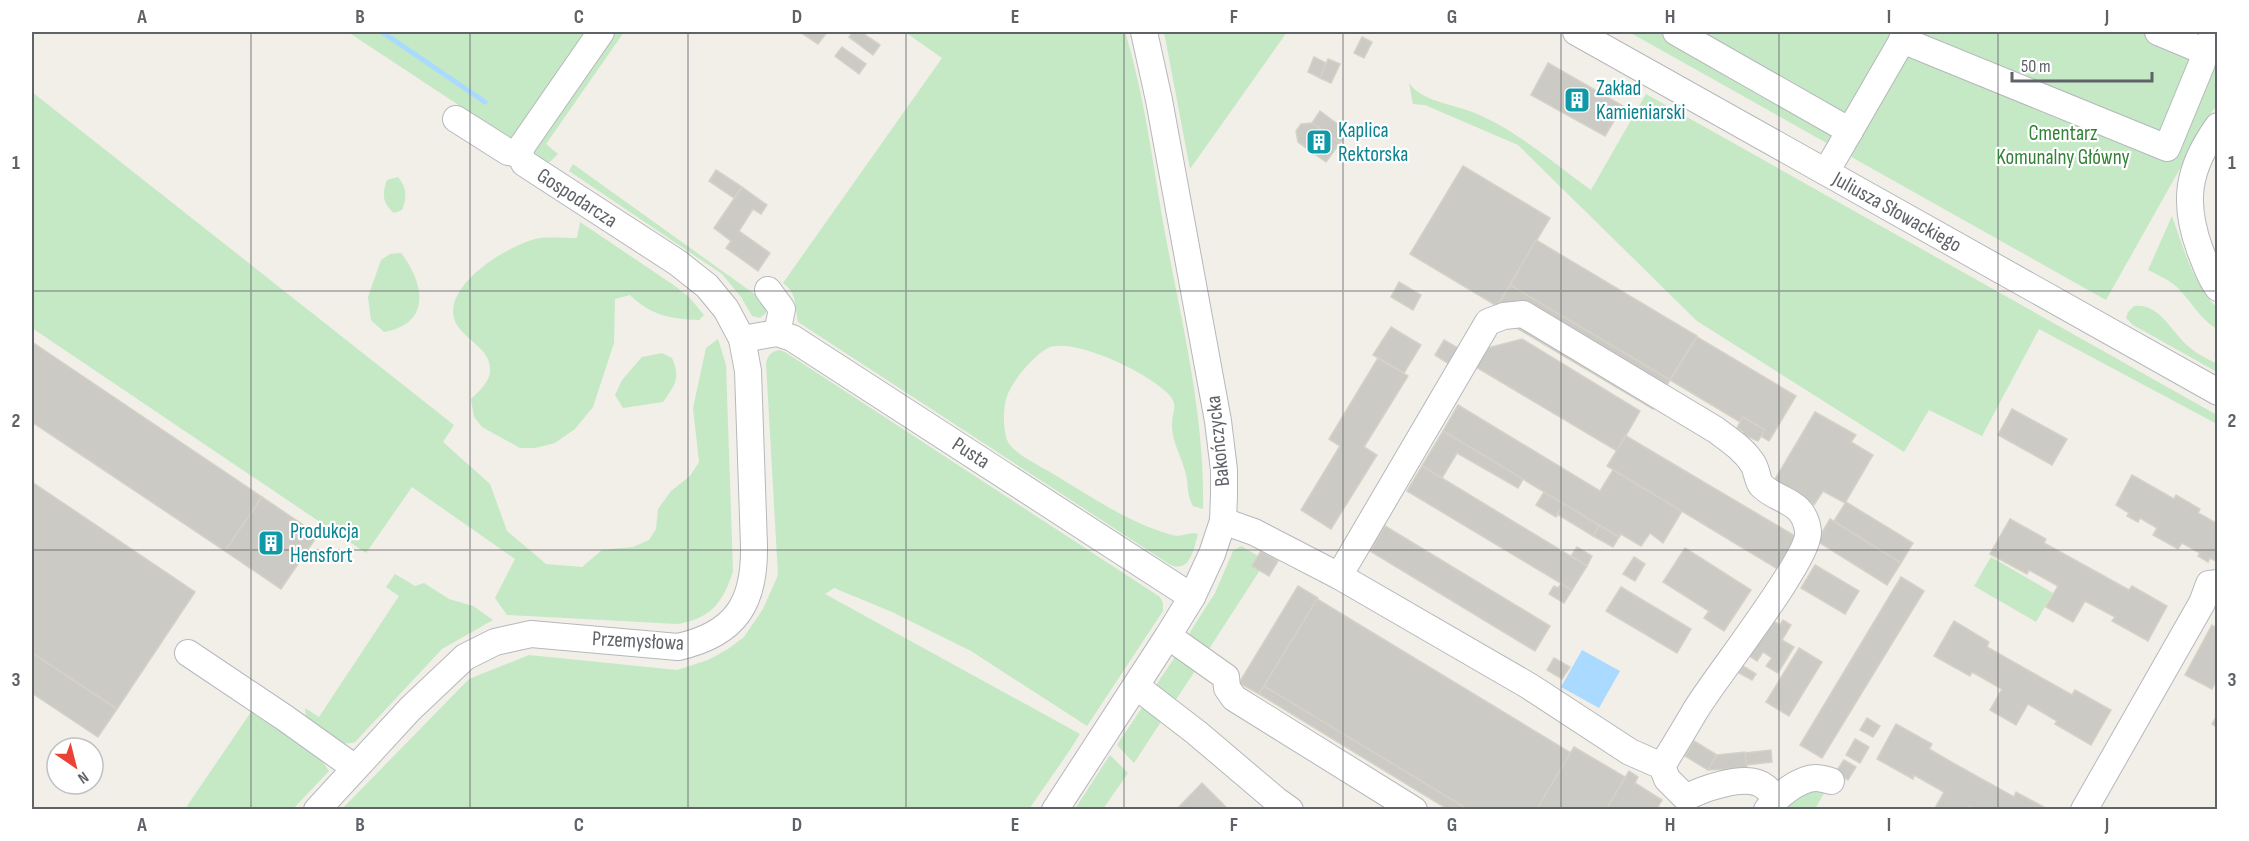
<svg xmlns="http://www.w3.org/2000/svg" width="2249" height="841" font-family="'Sofia Sans Condensed',sans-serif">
<rect width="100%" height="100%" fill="#f1efe8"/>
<g fill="#c5e8c5">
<polygon points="348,32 590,32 520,135 510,139"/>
<polygon points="609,32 624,32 546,144 558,154 550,162 543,162 533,154 533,140"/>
<path d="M905,32H1125C1145,97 1153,166 1165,233C1182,324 1205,415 1203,509L1193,506C1186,495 1189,482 1185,471C1181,455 1171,440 1172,423C1172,413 1178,407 1171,397C1155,376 1074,336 1048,348C1034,355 1012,381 1007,396C1003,406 1002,436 1010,445C1021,458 1041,466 1055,475C1093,498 1129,523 1172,535C1181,538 1189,531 1198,534C1194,548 1190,575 1169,564L798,322C795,306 797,293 783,283L942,58Z"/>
<polygon points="1163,32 1287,32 1190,169 1165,37"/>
<polygon points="1629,32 2217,32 2217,106 2213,110 2106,300"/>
<path d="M1409,83C1422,102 1454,104 1475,113C1518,131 1553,163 1591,190L1646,94L2217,415V424L2039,329L1982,436L1929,410L1904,452L1697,321L1518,145L1425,105L1413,104Z"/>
<path d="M32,92L454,425L443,442L490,484L507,531L546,564L582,567L602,550L633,547L649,540L656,529L658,509L671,491L690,476L699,462L693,408L706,348L718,339L726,365L733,571C723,602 712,618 678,624L507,615L495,598L515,559L412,487L366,553L32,328Z"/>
<polygon points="573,164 760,298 758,301 766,308 766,313 760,318 752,316 741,297 722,274 569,171"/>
<path d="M398,177C407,188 407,197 402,210L394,213C382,203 382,194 387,180Z"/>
<path d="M2172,216C2183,247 2193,284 2217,308V329C2200,319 2191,301 2177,287C2168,279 2158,275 2148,270Z"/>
<path d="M580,222L675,286L689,297L704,315L699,320C671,319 650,315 630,295L615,299L614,343L593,407L575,429L555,443L535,448H520L482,427L474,417L471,399C479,391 491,381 490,369C490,347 463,340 455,321C441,285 511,243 540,238C552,237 565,238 577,238Z"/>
<path d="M401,253C425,284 431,324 384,332L371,320L368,297L381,260L390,254Z"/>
<path d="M2134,306C2160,303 2171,332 2189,347C2197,354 2208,359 2217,364V372L2133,325L2126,318L2128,312Z"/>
<path d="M779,350L785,352L1160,597L1163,603V611L1087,726L971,651L892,612L834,588L825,594L1080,734C1064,760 1046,784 1029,809H342L469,679L529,655L677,670L708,660L728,649L744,637L763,609L778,575L766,363C768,355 771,352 779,350Z"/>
<path d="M662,353L672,358C681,378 675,385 663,402L623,408L615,395L622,380L642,357Z"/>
<polygon points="1241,546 1258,556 1260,570 1207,652 1189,636 1190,632 1215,593 1233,551"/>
<polygon points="1991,557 2053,593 2036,622 1974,586"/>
<path d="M395,574L415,586L424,583L449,599L473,606L493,620L442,649L355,742C338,749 318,727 306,717L305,708L319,717L399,596L386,587Z"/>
<polygon points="1175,657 1181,657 1197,668 1171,707 1154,688"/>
<polygon points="1145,703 1164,717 1134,763 1117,745"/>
<polygon points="251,712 320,758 329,771 293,809 192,810 187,806"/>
<polygon points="1110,755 1128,773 1103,809 1075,809"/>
<polygon points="1813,786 1826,790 1815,809 1785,810 1795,798"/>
</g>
<polygon fill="#aadaff" points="1582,650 1620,671 1599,708 1561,687"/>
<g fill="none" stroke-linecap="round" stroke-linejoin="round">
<polyline stroke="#aadaff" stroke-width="5" points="382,32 485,102"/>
</g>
<g fill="#cccac5" stroke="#d6d1c6" stroke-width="1.5">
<polygon points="800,32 827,32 818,44"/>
<polygon points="853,32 861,32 880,45 873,55 849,37"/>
<polygon points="1362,37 1372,42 1364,58 1354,53"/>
<polygon points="842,47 866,64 859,74 835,56"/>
<polygon points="1314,57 1326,63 1320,78 1308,72"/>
<polygon points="1328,59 1340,64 1331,83 1320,78"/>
<polygon points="1548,63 1623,106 1605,136 1531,95"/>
<polygon points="1320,111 1348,132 1340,143 1312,123"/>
<polygon points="1312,123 1340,143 1326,162 1298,142 1296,131 1301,124"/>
<polygon points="1463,166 1550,218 1497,306 1410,254"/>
<polygon points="716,170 742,187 734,198 709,181"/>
<polygon points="742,187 767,205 761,214 753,209 739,231 770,253 758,271 726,248 731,241 714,228"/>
<polygon points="1536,240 1697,336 1670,380 1510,285"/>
<polygon points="1399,282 1421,295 1413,310 1391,297"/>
<polygon points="1510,285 1670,380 1653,409 1493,314"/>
<polygon points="1391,327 1421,345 1404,373 1373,355"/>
<polygon points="1697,337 1796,396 1769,441 1761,436 1765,430 1743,417 1740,422 1670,380"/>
<polygon points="1522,339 1640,411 1617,451 1476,367 1488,348"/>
<polygon points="1444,340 1458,348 1449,364 1435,355"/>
<polygon points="32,342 262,497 225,551 32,422"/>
<polygon points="1378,358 1408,376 1364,447 1377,455 1331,529 1301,510 1340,446 1329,439"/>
<polygon points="1458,405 1600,491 1613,470 1682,511 1663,543 1650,533 1641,546 1621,534 1619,537 1443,431"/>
<polygon points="2012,409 2067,439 2052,465 1998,435"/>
<polygon points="1815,412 1856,435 1851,442 1873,455 1845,503 1823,491 1814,505 1774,481"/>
<polygon points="1743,417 1765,430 1758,441 1742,434 1744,432 1737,428"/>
<polygon points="1443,431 1523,479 1518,488 1457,453 1442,478 1422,466"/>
<polygon points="1626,436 1800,539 1781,571 1607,466"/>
<polygon points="1422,466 1587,566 1572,590 1407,491"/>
<polygon points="2132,475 2174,499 2176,495 2200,509 2198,513 2218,524 2218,562 2210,558 2208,562 2198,556 2200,553 2182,543 2178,549 2153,535 2157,528 2140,518 2138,522 2127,516 2129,513 2116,505"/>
<polygon points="32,482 195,592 117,709 32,653"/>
<polygon points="1544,492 1564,504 1556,517 1536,505"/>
<polygon points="262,497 318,535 281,589 225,551"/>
<polygon points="1846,502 1913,543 1901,563 1834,521"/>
<polygon points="1564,504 1599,525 1593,536 1557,514"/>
<polygon points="1830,519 1901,563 1887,585 1817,541"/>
<polygon points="2010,519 2046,539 2044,543 2102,575 2129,590 2132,586 2167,606 2148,641 2112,621 2115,617 2085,601 2073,622 2046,607 2058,586 2029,570 2027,574 1990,554"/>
<polygon points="1599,525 1619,537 1613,547 1593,536"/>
<polygon points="1385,526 1550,626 1535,651 1370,551"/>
<polygon points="1577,547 1592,556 1587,566 1571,556"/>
<polygon points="1685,548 1751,590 1724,631 1704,618 1709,611 1663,582"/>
<polygon points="1261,551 1278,561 1269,576 1252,566"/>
<polygon points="1634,557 1645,564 1635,581 1623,574"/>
<polygon points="1815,565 1859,591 1845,614 1801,588"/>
<polygon points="1901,577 1924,591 1822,758 1800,745"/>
<polygon points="1561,584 1572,590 1564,603 1549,594 1554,586 1558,588"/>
<polygon points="1298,586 1318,598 1259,694 1239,683"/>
<polygon points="1621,587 1691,629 1677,653 1606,611"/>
<polygon points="1317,599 1571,753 1536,810 1469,810 1264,686"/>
<polygon points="1770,619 1780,625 1783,620 1791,625 1782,640 1794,647 1778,673 1766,666 1772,658 1763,652 1757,661 1748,655"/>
<polygon points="1954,621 1989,642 1987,647 2072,695 2075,690 2111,710 2091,745 2055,724 2057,721 2028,704 2016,725 1990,710 2002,689 1972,672 1970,676 1934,656"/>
<polygon points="2212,625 2218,629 2218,678 2212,689 2185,675"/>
<polygon points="1799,648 1822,662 1789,716 1766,702"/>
<polygon points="32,653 117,709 98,737 32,693"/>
<polygon points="1554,658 1570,667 1562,679 1547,670"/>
<polygon points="1743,666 1756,674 1752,680 1739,673"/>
<polygon points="1264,686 1469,810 1449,810 1259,694"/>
<polygon points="2218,714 2218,728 2212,724"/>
<polygon points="1867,718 1880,726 1873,737 1860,730"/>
<polygon points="1896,724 1932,744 1929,749 1953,763 2014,797 2016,792 2049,810 1976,810 1970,806 1968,810 1934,810 1944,792 1914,775 1913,779 1877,759"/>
<polygon points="1855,739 1869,747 1860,763 1846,755"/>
<polygon points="1694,741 1717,755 1708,770 1685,756"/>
<polygon points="1574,747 1625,777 1606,810 1536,810"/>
<polygon points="1771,750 1772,762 1746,765 1745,753"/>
<polygon points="1745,752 1747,768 1708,770 1717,755"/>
<polygon points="1844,760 1856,767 1848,780 1835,773"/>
<polygon points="1629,771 1638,777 1635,783 1662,800 1656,810 1606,810"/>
<polygon points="1202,783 1227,808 1176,810"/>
</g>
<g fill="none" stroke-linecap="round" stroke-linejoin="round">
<g stroke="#b5b8bc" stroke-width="28">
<g id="minor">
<polyline points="1576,32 2218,392"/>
<polyline points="1676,32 1850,131"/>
<polyline points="2158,32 2206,52 2214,32"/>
<polyline points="1902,40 2167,148 2202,63"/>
<polyline points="456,119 508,152 520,154"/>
<path d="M2218,126C2188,168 2182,201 2200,250C2205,262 2209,277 2218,288"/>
<polyline points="1826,172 1907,32"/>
<polyline points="768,290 782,309 777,333"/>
<polyline points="742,339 777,333 792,338 1192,597"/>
<path d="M1223,521L1254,532L1339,576L1529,686L1630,752L1662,766L1667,779L1686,798C1701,789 1740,776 1758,783C1765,785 1770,792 1776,798"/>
<path d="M1339,576L1488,322L1504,316L1523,314L1716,430C1729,440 1744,449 1753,464C1757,470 1757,480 1761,485C1777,502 1804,499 1808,531C1811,558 1713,680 1695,711C1684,730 1673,748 1662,766"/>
<polyline points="1168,636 1226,677 1227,688 1234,698 1414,810"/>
<polyline points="188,653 285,718 355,768"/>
<polyline points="1136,686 1197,733 1276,800 1290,810"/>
<path d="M317,810L410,709L465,657L495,642L531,634L678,647C736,634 755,603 754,546L748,371L742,339L726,309L707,286L678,263L524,163L520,154L522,146L601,32"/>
<polyline points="1055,810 1168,636 1192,597 1212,554 1223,521 1224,495 1224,470 1218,421 1159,100 1144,32"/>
<path d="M1767,810C1776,797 1799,778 1816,778C1821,778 1827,780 1831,781"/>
<polyline points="2084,810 2202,603 2209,584 2218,583"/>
</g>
</g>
<use href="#minor" stroke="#fff" stroke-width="26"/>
</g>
<path fill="none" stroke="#5f6368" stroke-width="1.5" stroke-opacity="0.55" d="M251,32V810M470,32V810M688,32V810M906,32V810M1124,32V810M1343,32V810M1561,32V810M1779,32V810M1998,32V810M32,291H2218M32,550H2218"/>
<defs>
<g id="building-square" transform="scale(1.35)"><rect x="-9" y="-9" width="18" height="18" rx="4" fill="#0f9aa8" stroke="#fff"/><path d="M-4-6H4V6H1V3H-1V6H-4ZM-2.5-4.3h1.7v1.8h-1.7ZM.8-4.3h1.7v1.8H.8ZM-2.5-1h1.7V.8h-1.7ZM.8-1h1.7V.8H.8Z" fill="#fff"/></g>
</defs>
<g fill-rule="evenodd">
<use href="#building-square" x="1577" y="100"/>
<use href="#building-square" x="1319" y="142"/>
<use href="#building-square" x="271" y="543"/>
</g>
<g text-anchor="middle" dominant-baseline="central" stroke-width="4.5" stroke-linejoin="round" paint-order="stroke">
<g font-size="21" fill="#0d838f" stroke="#fff" text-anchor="start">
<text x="1596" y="88">Zakład<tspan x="1596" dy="24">Kamieniarski</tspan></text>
<text x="1338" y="130">Kaplica<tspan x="1338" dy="24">Rektorska</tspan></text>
<text x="290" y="531">Produkcja<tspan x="290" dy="24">Hensfort</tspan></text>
</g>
<g font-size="21" fill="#348238" stroke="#fff">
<text x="2063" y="133">Cmentarz<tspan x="2063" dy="24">Komunalny Główny</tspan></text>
</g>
<g font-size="21" fill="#5f6368" stroke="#fff">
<text transform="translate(577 198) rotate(33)">Gospodarcza</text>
<text transform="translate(1897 212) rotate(29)">Juliusza Słowackiego</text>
<text transform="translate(1218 441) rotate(-96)">Bakończycka</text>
<text transform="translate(971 453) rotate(33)">Pusta</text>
<text transform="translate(638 641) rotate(3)">Przemysłowa</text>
</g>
</g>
<rect width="2249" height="841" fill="none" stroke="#ffffff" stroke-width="66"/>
<g transform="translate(75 766) rotate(145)"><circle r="28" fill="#ffffff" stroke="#bfc1c3" stroke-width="1.5"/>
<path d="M0-4.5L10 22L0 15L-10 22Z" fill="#ea4335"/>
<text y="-9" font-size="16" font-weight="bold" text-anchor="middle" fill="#5f6368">N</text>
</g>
<path d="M2012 72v9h140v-9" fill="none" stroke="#5f6368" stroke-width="3"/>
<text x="2021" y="72" font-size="18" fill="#5f6368" stroke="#ffffff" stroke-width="4.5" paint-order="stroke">50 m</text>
<rect x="33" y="33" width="2183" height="775" fill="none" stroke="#5f6368" stroke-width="2"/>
<g font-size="20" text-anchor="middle" font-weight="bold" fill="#5f6368">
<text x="142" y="23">A</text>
<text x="360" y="23">B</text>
<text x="579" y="23">C</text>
<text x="797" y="23">D</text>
<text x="1015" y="23">E</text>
<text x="1234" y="23">F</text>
<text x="1452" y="23">G</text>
<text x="1670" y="23">H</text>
<text x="1889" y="23">I</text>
<text x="2107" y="23">J</text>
<text x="16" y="169">1</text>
<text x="2232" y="169">1</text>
<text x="16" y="427">2</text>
<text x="2232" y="427">2</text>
<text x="16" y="686">3</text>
<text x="2232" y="686">3</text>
<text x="142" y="831">A</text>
<text x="360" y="831">B</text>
<text x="579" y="831">C</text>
<text x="797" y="831">D</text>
<text x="1015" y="831">E</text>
<text x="1234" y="831">F</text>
<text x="1452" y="831">G</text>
<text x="1670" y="831">H</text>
<text x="1889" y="831">I</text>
<text x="2107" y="831">J</text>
</g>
</svg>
